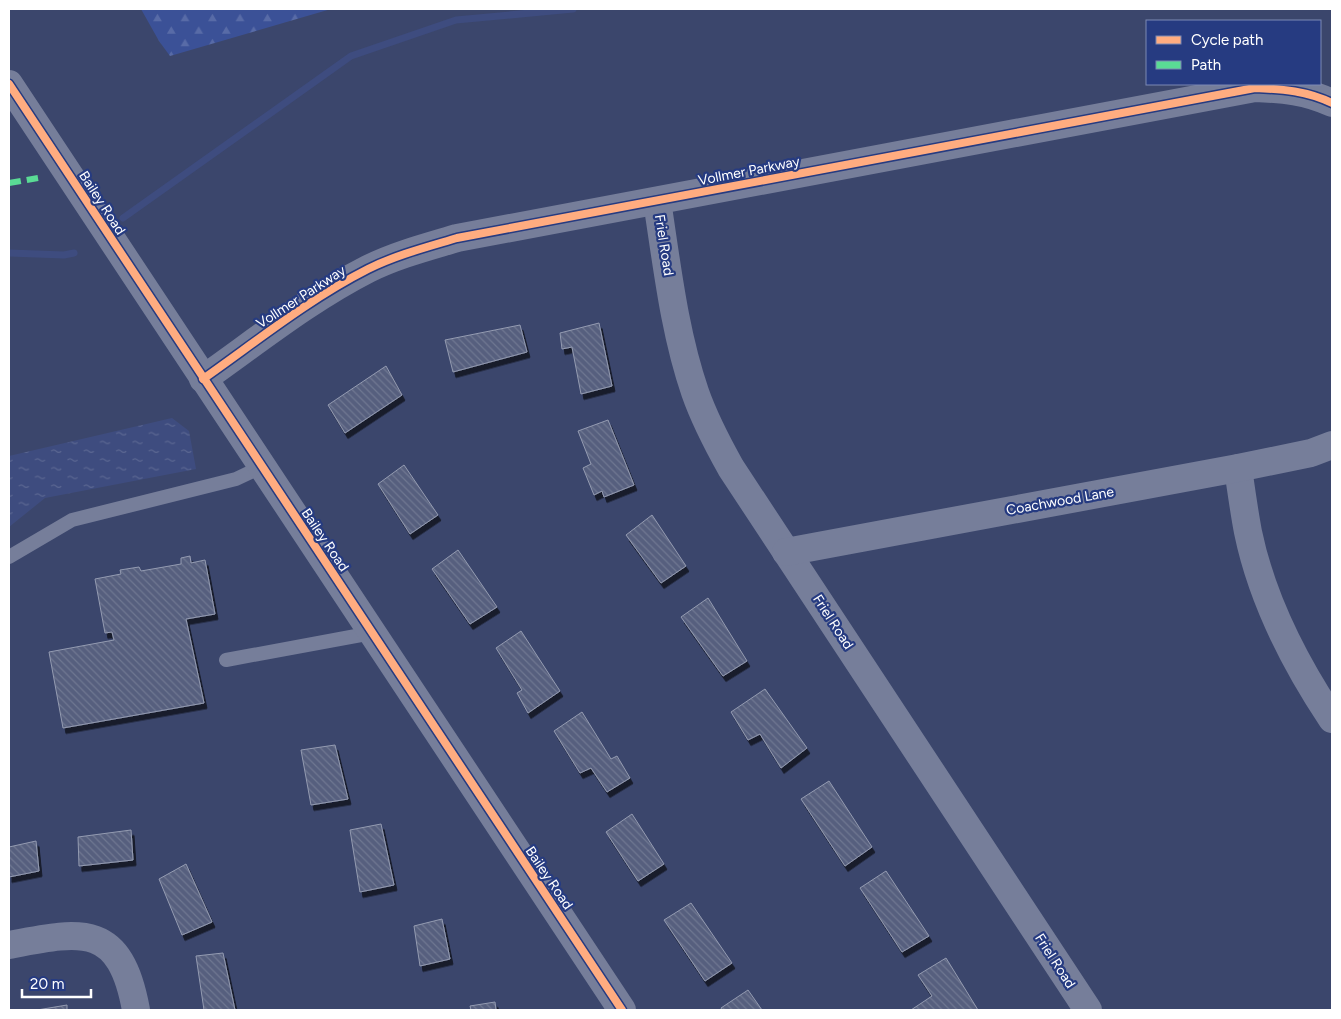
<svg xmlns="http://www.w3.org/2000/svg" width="1341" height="1019" font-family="Figtree,sans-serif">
<defs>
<pattern id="forest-firs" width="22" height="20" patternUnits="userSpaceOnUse" patternTransform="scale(1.25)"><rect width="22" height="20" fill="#3b5197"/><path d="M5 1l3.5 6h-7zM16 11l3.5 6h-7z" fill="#586ba7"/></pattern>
<pattern id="water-ripples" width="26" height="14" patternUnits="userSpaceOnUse" patternTransform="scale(1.25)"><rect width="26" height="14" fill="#3e4c7f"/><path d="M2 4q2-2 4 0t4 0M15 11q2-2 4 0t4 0" fill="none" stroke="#5b6792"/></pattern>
<pattern id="building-back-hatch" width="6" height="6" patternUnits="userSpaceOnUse" patternTransform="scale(1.25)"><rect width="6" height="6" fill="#565f7e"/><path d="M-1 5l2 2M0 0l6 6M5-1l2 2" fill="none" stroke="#6f7791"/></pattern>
<filter id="shadow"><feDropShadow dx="3" dy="5.5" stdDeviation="0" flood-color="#0009"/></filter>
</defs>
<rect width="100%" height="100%" fill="#3b466c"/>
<polygon fill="url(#forest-firs)" points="141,9 331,9 170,56 159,41"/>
<polygon fill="url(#water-ripples)" points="172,418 189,431 196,469 45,498 9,527 9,456"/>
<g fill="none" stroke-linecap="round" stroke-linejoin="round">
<g stroke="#3e4c7f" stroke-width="7">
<polyline points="123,218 351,56 456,20 573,9"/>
<polyline points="9,253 64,255 74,253"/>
</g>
</g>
<g fill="url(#building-back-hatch)" stroke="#949bb1" filter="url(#shadow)">
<polygon points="599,323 612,386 581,394 572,347 562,349 560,333"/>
<polygon points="520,325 527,352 453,372 445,340"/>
<polygon points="386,366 402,395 345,433 328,405"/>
<polygon points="608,420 634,485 604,497 602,491 594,495 583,468 591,464 578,431"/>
<polygon points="404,465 438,515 410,534 378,484"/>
<polygon points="652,515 686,566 661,583 626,535"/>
<polygon points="458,550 497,607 470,624 432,569"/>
<polygon points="190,556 191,563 205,560 215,614 186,619 204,703 63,728 49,652 114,640 112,632 105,633 95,579 121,574 120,570 139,567 141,571 181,564 181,558"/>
<polygon points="708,598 747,661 723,676 681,617"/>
<polygon points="521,631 560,691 528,713 517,693 522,690 496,648"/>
<polygon points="765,689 807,748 781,768 760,734 748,740 731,712"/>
<polygon points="582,712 611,759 617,756 630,778 607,792 591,768 580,773 554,731"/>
<polygon points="335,745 348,799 311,805 301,750"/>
<polygon points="829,781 872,847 845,866 801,799"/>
<polygon points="632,814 664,864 638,881 606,832"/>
<polygon points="381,824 394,885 360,892 350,830"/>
<polygon points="131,830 133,860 79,866 78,837"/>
<polygon points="36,841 39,871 9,877 9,847"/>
<polygon points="186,864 212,922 182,935 159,879"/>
<polygon points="886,871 929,936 902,952 860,888"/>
<polygon points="691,903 732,963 705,981 664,920"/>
<polygon points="442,919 450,959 420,966 414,926"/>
<polygon points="223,953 235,1010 204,1010 196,956"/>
<polygon points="946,958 978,1010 911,1010 932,996 918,975"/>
<polygon points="748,990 762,1010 722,1010 721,1008"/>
<polygon points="495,1002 496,1010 471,1010 470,1006"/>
<polygon points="67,1005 67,1010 37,1010"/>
</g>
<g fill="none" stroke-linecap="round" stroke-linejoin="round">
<g stroke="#767e9a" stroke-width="14">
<polyline points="9,557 72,520 236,479 261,467"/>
<polyline points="226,660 372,633"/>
</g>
<g stroke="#767e9a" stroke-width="28">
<path d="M657,201C667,265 674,331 695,392C704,418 717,443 731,468L1088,1010"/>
<path d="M203,379C257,341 309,299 368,269C396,255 427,247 457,238L1255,88C1283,89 1307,91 1332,103"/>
<path d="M1238,468C1241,489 1244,511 1248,532C1262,600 1294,662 1332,719"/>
<polyline points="786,552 1238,468 1311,453 1332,445"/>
<path d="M9,945C82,931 120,922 136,1010"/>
</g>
<polyline stroke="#767e9a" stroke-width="28" points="9,84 622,1010"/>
<polyline stroke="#5adb95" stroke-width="6" stroke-dasharray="12 6" stroke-linecap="butt" points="9,183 38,178"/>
<g stroke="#263b81" stroke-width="11">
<g id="cycleway">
<polyline points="9,84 622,1010"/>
<path d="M203,379C257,341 309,299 368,269C396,255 427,247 457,238L1255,88C1283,89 1307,91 1332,103"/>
</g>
</g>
<use href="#cycleway" stroke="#ffac80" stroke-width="8"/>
</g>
<g text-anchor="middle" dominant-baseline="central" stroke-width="4.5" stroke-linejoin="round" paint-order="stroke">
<g font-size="14" fill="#fff" stroke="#263b81">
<text transform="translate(749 171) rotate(-11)">Vollmer Parkway</text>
<text transform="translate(102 203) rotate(57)">Bailey Road</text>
<text transform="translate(664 245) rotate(81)">Friel Road</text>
<text transform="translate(301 297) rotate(-33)">Vollmer Parkway</text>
<text transform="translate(1060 501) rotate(-10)">Coachwood Lane</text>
<text transform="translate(325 540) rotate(56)">Bailey Road</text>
<text transform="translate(833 622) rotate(57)">Friel Road</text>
<text transform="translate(549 878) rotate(56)">Bailey Road</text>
<text transform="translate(1055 961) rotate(57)">Friel Road</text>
</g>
</g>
<rect width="1341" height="1019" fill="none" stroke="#ffffff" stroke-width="20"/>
<rect x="1146" y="20" width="175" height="65" fill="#263b81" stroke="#7d89b3"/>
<rect x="1156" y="36" width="25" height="8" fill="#ffac80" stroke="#7d89b3"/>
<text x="1191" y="45" font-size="15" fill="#ffffff">Cycle path</text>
<rect x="1156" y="61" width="25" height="8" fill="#5adb95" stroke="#7d89b3"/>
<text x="1191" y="70" font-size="15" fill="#ffffff">Path</text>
<path d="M22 989v8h69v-8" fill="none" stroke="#ffffff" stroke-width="2.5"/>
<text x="30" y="989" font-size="15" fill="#ffffff" stroke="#263b81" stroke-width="4" paint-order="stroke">20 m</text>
</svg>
